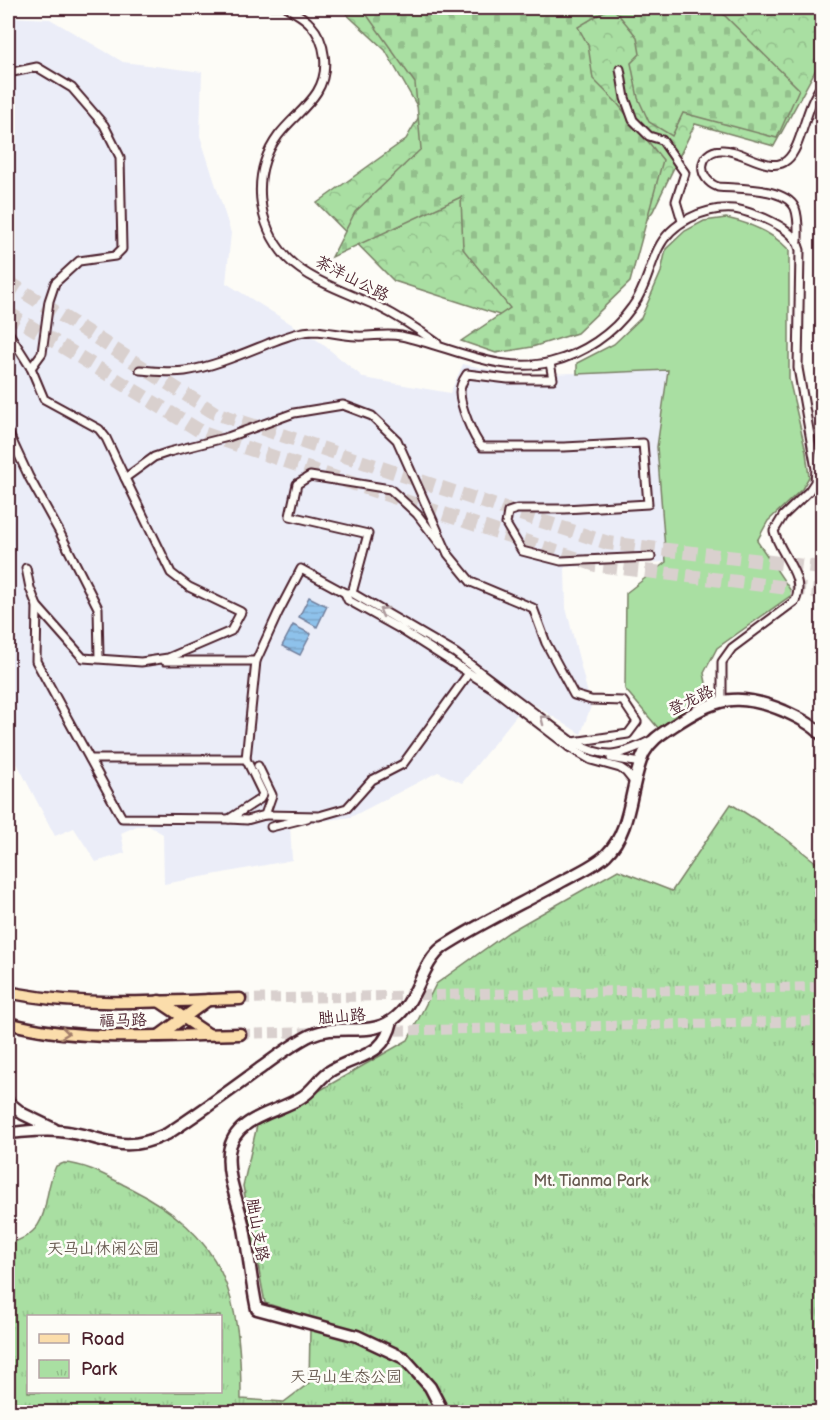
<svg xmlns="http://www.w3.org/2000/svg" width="830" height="1420" font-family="'Balsamiq Sans','LXGW WenKai TC',sans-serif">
<defs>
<pattern id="forest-crowns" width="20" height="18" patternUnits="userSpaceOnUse" patternTransform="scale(1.5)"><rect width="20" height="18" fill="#a9dfa2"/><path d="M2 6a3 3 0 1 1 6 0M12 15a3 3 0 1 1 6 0" fill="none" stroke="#93bf8c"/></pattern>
<pattern id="cemetery-stones" width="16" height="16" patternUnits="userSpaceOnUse" patternTransform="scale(1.5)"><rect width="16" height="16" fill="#a9dfa2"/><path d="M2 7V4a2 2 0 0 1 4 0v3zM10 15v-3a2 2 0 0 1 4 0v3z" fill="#93bf8c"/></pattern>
<pattern id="park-tufts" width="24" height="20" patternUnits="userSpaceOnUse" patternTransform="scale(1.5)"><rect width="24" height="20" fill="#a9dfa2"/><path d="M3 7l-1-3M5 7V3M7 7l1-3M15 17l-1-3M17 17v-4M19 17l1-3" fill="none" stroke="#93bf8c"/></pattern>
<pattern id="water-rules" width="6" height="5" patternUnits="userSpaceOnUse" patternTransform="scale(1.5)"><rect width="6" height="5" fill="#8ec2eb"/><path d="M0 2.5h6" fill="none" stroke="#7ca6ca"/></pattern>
</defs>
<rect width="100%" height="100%" fill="#fdfcf7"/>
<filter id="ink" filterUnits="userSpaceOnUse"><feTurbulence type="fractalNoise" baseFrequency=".0167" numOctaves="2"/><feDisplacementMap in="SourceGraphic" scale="12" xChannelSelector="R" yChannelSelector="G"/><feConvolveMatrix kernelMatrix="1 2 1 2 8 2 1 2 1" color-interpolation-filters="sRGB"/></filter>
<g filter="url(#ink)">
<polygon fill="#ebedf8" points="10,17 50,19 123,62 202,72 200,136 231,233 226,283 320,342 364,378 450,393 463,364 515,375 668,370 657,447 666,562 565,567 566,608 591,706 581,734 528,701 462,783 438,772 351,817 290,825 292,860 164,884 163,834 149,826 137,826 121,833 125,853 96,862 74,828 55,836 8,746 8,18"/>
<polygon fill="url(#forest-crowns)" stroke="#7a7f66" stroke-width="1.5" points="152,8 822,8 822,60 820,62 774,146 695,124 653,211 561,335 394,281 317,203 406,139 421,113 385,50 341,9 220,10"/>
<g fill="url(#cemetery-stones)" stroke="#7a7f66" stroke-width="1.5">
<polygon points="362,8 610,8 578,27 588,45 593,79 617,103 663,160 630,282 577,333 532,347 496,353 461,341 510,308 463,249 461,197 332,257 355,212 421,149 415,83"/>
<polygon points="613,8 717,8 799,89 777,138 683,113 672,136 649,122 638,98 631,63 640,54 637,37"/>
</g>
<g fill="url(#park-tufts)" stroke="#7a7f66" stroke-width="1.5" fill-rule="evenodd">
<polygon points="731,804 785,838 822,867 822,1412 448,1412 425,1375 350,1330 265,1303 243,1186 258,1121 303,1100 408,1040 436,984 509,932 618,870 672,891"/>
<path d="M64,1163C87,1164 108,1177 128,1187C226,1236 241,1296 241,1399L284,1402L309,1383L310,1329C346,1339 405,1353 427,1387C432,1395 435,1404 439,1412H8V1244C55,1230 39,1203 56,1166ZM28,1316H220V1392H28Z"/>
</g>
<path fill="#a9dfa2" stroke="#7a7f66" stroke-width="1.5" d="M726,218C750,223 772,232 789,250V379L806,452L809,477L802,489L768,521L757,541L793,594L717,648L704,673L710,702L659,729L625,689L626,593L666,562L657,447L668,370L577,374V363L614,344L641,318L661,272L666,249L685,231L704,221Z"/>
<g fill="url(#water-rules)" stroke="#73819e" stroke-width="1.5">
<polygon points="309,597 327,606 317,627 299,617"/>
<polygon points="293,625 311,634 300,655 282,646"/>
</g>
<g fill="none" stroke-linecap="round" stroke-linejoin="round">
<g stroke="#d9d0ce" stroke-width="10" stroke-dasharray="10 5" stroke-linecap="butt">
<polyline points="240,999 822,987"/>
<polyline points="381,1031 822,1021"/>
<polyline points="240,1034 318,1032"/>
</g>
<g stroke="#d9d0ce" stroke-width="14" stroke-dasharray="14 7" stroke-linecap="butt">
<polyline points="8,282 215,413 608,543 822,568"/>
<polyline points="8,313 205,434 596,565 822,592"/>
</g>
<g stroke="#4a1f2b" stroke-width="11">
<g id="street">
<path d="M288,8C295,13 304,17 310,24C326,41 330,71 317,92C307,108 290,120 278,136C251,173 256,224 287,258C309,281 351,294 379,307C399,317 419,330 437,343"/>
<polyline points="620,69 625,98 633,120 649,136 662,140 685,173 676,201 682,221"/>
<polyline points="8,73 37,67 72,88 104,125 120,157 122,249 115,256 79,261 55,283 49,301 42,353 31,368"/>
<path d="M798,241C798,230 799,218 795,208C785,187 739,189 718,187C696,179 698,151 721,150C740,148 770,175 787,160C802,148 805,106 822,85"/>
<polyline points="8,334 10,335 31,368 44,399 99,429 106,438 125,478"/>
<path d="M550,363L553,379H508L467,374C463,380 460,385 460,392C460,405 473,438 482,447H564L643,443L648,504L565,509H517L508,512L506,524L522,551L561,561L651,557"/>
<path d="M140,370C155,371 170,373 185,371C212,367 242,354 267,344C283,338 298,331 315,331C329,332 342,335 356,336C371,337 386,333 401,336C450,346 500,375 551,362C583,354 613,334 632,307C645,290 649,268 658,249C671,222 704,207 734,209C744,210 755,215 764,218C779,225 796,233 800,250L798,368L816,469L815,482L809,491L783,516L774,531C779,554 807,577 795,601L732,648L722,662V701"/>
<polyline points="8,432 29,477 60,533 98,608 99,658"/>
<polyline points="26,568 30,588 37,606 83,658 141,662 168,658 231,631 241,612 189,587 171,573 125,478 154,457 169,452 228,437 294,413 343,405 372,416 397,440 448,554 471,582 533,608 546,643 574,695 591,700 623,701 637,722 628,734 573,742 569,747"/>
<polyline points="352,593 368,534 290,516 297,484 310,476 390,489 417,514 441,545"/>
<polyline points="37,606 36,661 122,818 229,819 260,799 263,794 246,759 256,661 278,613 301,569 345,593"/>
<polyline points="165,661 256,661"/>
<polyline points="611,758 641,763"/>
<polyline points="90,759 246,759"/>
<path d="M634,782L626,772L620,768L591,760L569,747L491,687L400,629L348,600L345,593H352L455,653L573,742C605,759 618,757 650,741"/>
<polyline points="265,815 319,816 347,808 372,780 403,764 469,673"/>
<polyline points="229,819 247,820 265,815 272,795 258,766"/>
<polyline points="271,827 307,818"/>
</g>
</g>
<g stroke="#4a1f2b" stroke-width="15">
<g id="secondary">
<path d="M392,1021C384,1057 360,1054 332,1070C320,1076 314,1090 302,1097C278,1113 234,1116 229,1152C226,1177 239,1203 244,1228C249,1255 251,1282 257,1309L357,1336L404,1358L430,1387L443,1412"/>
<polyline points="8,1102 23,1114 54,1129"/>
<path d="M8,1133C24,1132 42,1129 59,1131C106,1135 117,1157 167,1134C198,1114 228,1092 258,1070C275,1058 292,1044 311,1035C337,1023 367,1037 391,1021C418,1004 419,966 443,947C480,923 521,904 559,883C575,874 593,867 606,855C633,829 629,785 644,753C651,740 661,734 673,726C715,698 737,691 784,711C797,717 812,724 822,735"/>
</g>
</g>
<g stroke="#4a1f2b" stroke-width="15">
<g id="primary">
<path d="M8,992C83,1008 163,1001 240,999"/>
<polyline points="159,1001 208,1034"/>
<path d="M8,1023C83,1043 163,1035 240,1034"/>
<polyline points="160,1035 208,1000"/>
</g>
</g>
<use href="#street" stroke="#fdfcf7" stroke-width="7"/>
<use href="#secondary" stroke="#fdfcf7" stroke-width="10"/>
<use href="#primary" stroke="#fbddab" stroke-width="10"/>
</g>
<defs><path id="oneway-chevron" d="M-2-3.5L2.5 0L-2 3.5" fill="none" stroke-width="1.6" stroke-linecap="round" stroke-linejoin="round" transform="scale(1.5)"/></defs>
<g stroke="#ac999b">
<use href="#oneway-chevron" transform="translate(383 611) rotate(-150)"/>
<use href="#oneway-chevron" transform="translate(544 719) rotate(-142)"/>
</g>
<use stroke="#a27e6b" href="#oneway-chevron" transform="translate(65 1033) rotate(7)"/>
</g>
<g text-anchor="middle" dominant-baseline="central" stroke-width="5" stroke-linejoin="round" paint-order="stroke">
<g font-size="16" fill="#4a1f2b" stroke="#fdfcf7">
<text transform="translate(352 279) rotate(27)">茶洋山公路</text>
<text transform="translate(691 701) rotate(-26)">登龙路</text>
<text transform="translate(342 1017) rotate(-5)">胐山路</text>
<text transform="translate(123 1021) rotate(-1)">福马路</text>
<text transform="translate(257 1230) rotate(80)">胐山支路</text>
</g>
<g font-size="16" fill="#66594f" stroke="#fdfcf7">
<text x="591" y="1181">Mt. Tianma Park</text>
<text x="103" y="1249">天马山休闲公园</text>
<text x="346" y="1377">天马山生态公园</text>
</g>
</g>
<rect width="830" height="1420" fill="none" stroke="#fdfcf7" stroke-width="30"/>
<rect x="15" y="15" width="800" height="1390" fill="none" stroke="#4a1f2b" stroke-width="2" filter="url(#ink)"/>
<rect x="27" y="1315" width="195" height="78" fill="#fdfcf7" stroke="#b5a4a5" stroke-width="1.5"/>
<rect x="39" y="1334" width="30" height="9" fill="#fbddab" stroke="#b5a4a5" stroke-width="1.5"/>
<text x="81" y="1345" font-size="18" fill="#4a1f2b">Road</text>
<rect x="39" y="1360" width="30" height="18" fill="url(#park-tufts)" stroke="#b5a4a5" stroke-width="1.5"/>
<text x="81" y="1375" font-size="18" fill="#4a1f2b">Park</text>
</svg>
